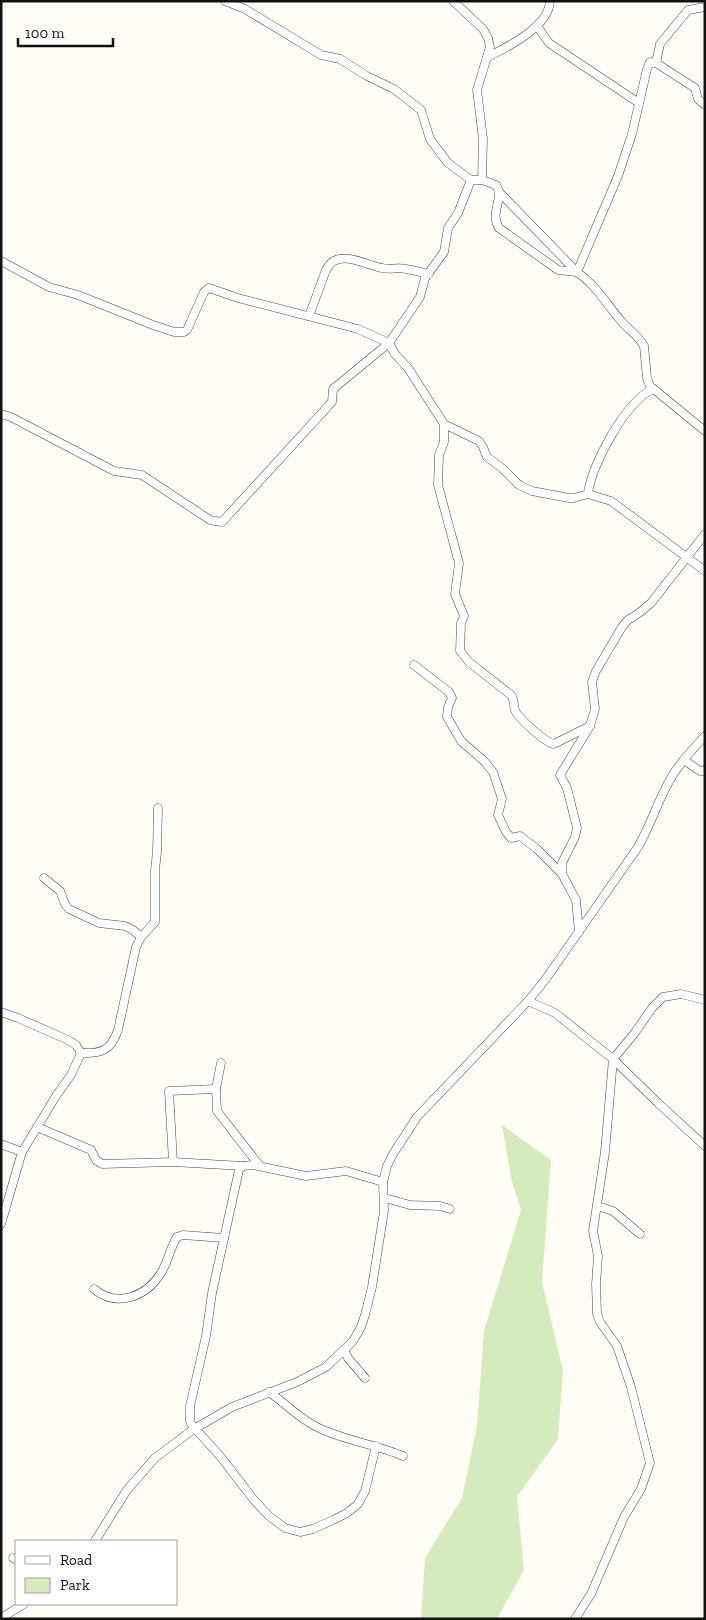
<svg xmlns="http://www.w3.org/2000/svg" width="706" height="1620" font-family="'Zilla Slab',serif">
<rect width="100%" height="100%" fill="#fffdf5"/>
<polygon fill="#d5ebbd" points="502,1125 551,1160 542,1282 563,1371 558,1439 517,1497 524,1570 497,1619 421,1619 425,1558 462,1498 477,1426 484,1331 521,1210 512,1182"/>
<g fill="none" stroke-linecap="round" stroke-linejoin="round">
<g stroke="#444" stroke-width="9">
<g id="minor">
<path d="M225,1L245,9L321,55L340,59L367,76L394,89L421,110L430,139L448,163L471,180H482L496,185C505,199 489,212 499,228L558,270L577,272"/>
<polyline points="453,1 483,29 488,38 490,47 477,90 483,139 482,180"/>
<polyline points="537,26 549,43 639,103"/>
<path d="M488,57C507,47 549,27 550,1"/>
<polyline points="656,63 660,44 688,10 705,7"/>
<path d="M499,192L577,272C596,285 607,305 622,322C629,330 639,336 644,346L647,378L650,386L705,431"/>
<path d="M1,261L49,287L78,295L153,325L174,332H184L187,330L204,292L209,288L238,298L358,329L389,343L395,354L408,368L444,424V442L439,455L438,485L459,563L455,594L464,616L461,623L460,651L469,662L511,695C515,700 513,704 515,710C518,718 546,743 554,744L590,726"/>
<polyline points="577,272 618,176 632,134 647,69 650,62 656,63 695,88 698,99 705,105"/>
<path d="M309,316L326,270C337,247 365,265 382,268C390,270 398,267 406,269C413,270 421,272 429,274"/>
<polyline points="1,414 11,417 114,471 142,475 210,520 222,522 332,402 333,389 389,343 420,297 425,278 444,252 448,228 458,213 471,180"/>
<polyline points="444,424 479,441 483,447 487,457 503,469 519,485 532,491 569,498 574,498 588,494 611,501 705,571"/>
<path d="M588,494C591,465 626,401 653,389"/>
<polyline points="414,665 449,692 452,698 448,707 447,717 461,741 484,761 493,772 502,799 498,815 506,832 511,838 520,836 537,849 562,874"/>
<polyline points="684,760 700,771 705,771"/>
<polyline points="44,878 60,891 65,904 69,909 99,923 125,926 133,930 141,937"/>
<polyline points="579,932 576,900 562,874 562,863 575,837 577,828 567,788 560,775 590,726 595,709 592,682 596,671 622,627 628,620 639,613 651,603 705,534"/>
<polyline points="528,1001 555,1013 613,1059 658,1103 705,1146"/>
<polyline points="1,1012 18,1018 68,1040 76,1045 81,1053"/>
<path d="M81,1053C102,1054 111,1050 118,1030L136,947L141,937L155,922V870L157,852L158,808"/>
<polyline points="221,1063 216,1089 217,1111 259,1165"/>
<polyline points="37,1127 91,1150 96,1160 102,1164 173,1162 243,1166"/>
<polyline points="1,1144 22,1152"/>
<polyline points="173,1162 169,1091 216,1089"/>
<polyline points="385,1198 410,1205 440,1206 450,1209"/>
<polyline points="597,1206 613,1211 640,1234"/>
<polyline points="1,1224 22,1152 56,1096 71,1075 81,1053"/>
<path d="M94,1289C117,1308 146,1297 161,1273C168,1262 170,1248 177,1237L183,1235L224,1238"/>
<polyline points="344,1350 348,1358 365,1378"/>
<path d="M269,1392C285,1403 299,1418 315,1426C341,1440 375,1444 403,1456"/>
<polyline points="376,1446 365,1491 358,1504 347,1513 333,1520 313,1529 300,1532 285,1528 269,1516 254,1500 220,1456 192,1425 190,1421 190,1406 206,1336 212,1293 239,1170 243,1166 253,1165 306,1176 346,1171 383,1182"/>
<path d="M95,1541L127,1490L155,1458L167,1449L194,1429L232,1407L297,1382L326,1367L353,1341L361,1327L365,1315L372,1287L384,1211L383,1182L387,1166L393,1154L417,1117L528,1001L545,980L638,847C652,823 659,796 674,773C683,759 694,748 705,736"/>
<polyline points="13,1558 16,1560"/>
<polyline points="1,1618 24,1604"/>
<polyline points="575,1619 591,1594 624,1517 641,1489 650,1463 631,1387 617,1346 600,1322 597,1314 596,1284 598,1256 593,1231 605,1152 613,1059 634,1034 652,1008 663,997 681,994 705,1000"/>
</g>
</g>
<use href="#minor" stroke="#fff" stroke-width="8"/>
</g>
<rect width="706" height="1620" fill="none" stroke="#111111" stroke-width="5"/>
<rect x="15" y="1540" width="162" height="65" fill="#ffffff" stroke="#a0a0a0"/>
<rect x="25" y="1556" width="25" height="8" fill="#ffffff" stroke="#a0a0a0"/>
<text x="60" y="1565" font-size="15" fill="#111111">Road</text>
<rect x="25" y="1578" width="25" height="15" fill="#d5ebbd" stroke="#a0a0a0"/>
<text x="60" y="1590" font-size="15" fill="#111111">Park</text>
<path d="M18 38v8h95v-8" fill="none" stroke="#111111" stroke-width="2.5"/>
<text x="25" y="38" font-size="15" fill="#111111" stroke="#ffffff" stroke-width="4" paint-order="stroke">100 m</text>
</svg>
